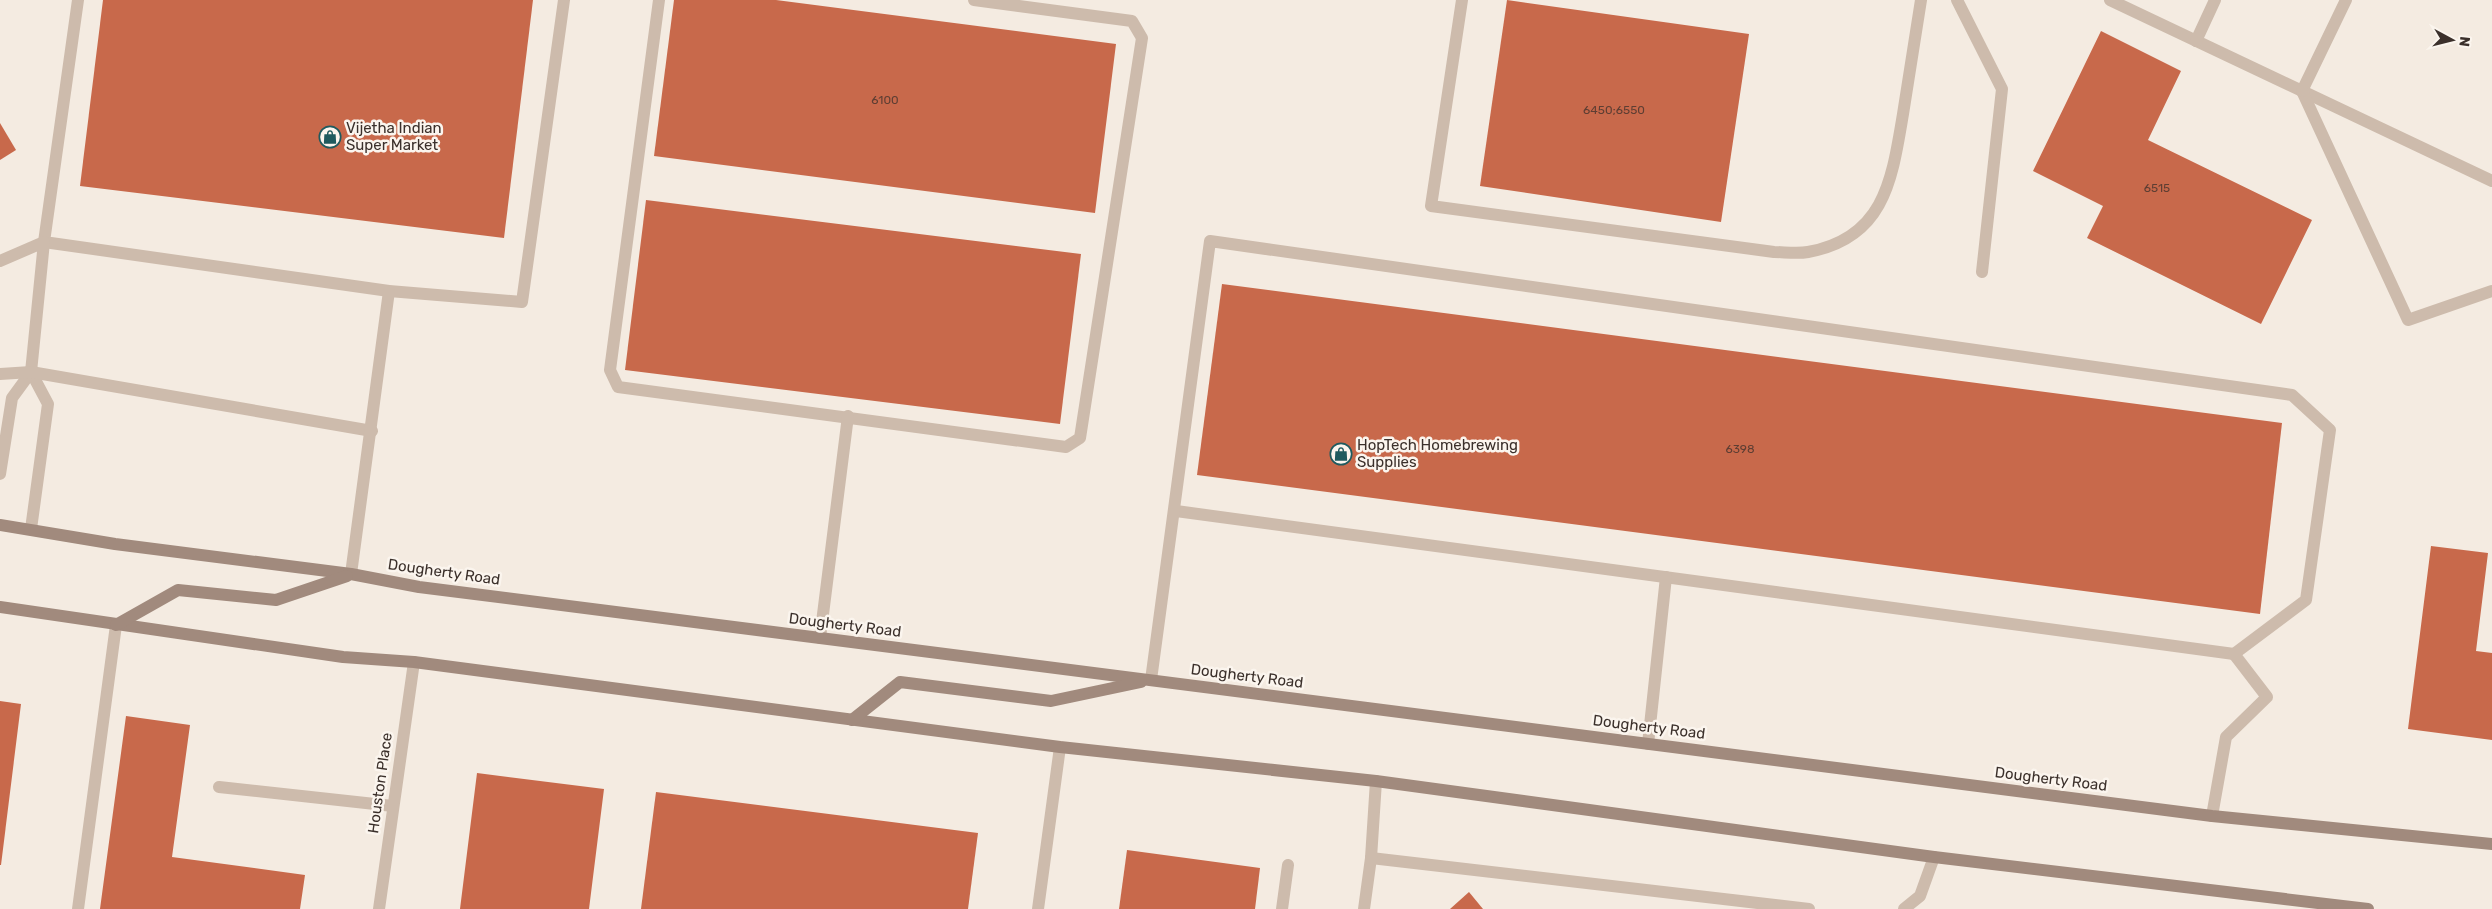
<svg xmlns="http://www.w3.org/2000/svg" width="2492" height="909" font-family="Rubik,sans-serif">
<rect width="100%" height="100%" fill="#f4ebe1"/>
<g fill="#c8694b">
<polygon points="103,0 533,0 504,238 80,186"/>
<polygon points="674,0 776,0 1116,44 1095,213 654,156"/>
<polygon points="1507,0 1749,34 1721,222 1480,186"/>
<polygon points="2101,31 2181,71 2148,140 2312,220 2261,324 2087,238 2103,206 2033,171"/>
<polygon points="0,123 16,150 0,160"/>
<polygon points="646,200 1081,254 1060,424 625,370"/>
<polygon points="1222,284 2282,423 2260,614 1197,475"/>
<polygon points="2431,546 2488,553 2476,651 2492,653 2492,740 2408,729"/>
<polygon points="0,701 21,704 1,865 0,865"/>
<polygon points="126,716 190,725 172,857 305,875 300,909 100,909"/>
<polygon points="477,773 604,789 589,909 460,909"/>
<polygon points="656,792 978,833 968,909 641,909"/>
<polygon points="1127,850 1260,868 1255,909 1119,909"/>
<polygon points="1469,892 1483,909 1450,909"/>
</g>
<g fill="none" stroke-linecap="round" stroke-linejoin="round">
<g stroke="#cdbbac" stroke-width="12">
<polyline points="78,0 44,242 389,291 522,302 564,0"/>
<polyline points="659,0 610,370 618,387 1066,447 1080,438 1142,38 1132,21 974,0"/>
<path d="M1462,0L1431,206L1774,252C1784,252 1797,254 1808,252C1885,238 1892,179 1903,114C1909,76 1915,38 1921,0"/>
<polyline points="1957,0 2002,89 1982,272"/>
<polyline points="2110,0 2492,181"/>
<polyline points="2196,41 2215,0"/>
<polyline points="2302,91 2408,320 2492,291"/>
<polyline points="2302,91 2346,0"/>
<polyline points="0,261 44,242 31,372 12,398 0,474"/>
<polyline points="31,372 48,404 31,529"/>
<polyline points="0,374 31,372 372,431"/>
<polyline points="1176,511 2234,654"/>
<polyline points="351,574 389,291"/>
<polyline points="820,638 848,416"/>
<polyline points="1151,680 1210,241 2292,395 2330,430 2306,600 2234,654 2267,697 2226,737 2212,816"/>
<polyline points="1648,744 1666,577"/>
<polyline points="219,787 393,806"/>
<polyline points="1371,858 1809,909"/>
<polyline points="78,909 116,625"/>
<polyline points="1038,909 1060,747"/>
<polyline points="1282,909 1288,865"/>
<polyline points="1364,909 1371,858 1376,781"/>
<polyline points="1904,909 1920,896 1934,857"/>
</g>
<polyline stroke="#cdbbac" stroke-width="12" points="379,909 414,662"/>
<g stroke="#a18a7d" stroke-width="12">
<polyline points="0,525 115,544 351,574 419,587 820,638 2212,816 2492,844"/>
<polyline points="0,607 343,657 414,662 1060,747 1376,781 1934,857 2368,909"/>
<polyline points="116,625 178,590 276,600 347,576"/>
<polyline points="852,720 900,682 1051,701 1141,682"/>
</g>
</g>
<defs>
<g id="shop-ring" transform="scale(1.125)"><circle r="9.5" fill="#fbf5ee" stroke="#1f5a5e" stroke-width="1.5"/><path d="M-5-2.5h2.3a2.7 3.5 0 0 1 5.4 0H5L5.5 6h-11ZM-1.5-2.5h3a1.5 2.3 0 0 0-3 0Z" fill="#1f5a5e"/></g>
</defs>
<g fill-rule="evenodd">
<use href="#shop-ring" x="330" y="137"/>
<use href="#shop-ring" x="1341" y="454"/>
</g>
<g text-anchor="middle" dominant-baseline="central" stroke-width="5" stroke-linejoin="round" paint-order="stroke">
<g font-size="12" fill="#5e3e33">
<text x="885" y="100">6100</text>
<text x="1614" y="110">6450;6550</text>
<text x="2157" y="188">6515</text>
<text x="1740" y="449">6398</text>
</g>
<g font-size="15" fill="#3b302b" stroke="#fbf5ee" text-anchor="start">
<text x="346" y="128">Vijetha Indian<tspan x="346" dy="17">Super Market</tspan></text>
<text x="1357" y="445">HopTech Homebrewing<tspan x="1357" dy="17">Supplies</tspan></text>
</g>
<g font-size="15" fill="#3b302b" stroke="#fbf5ee">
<text transform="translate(444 572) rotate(8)">Dougherty Road</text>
<text transform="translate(845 625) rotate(7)">Dougherty Road</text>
<text transform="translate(1247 676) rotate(7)">Dougherty Road</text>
<text transform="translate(1649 727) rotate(7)">Dougherty Road</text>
<text transform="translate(2051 779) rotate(7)">Dougherty Road</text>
<text transform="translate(380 783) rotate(-82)">Houston Place</text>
</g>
</g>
<g transform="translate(2452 40) rotate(97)" stroke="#fbf5ee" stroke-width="4" paint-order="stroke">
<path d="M0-4L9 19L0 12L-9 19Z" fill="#3b302b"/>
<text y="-8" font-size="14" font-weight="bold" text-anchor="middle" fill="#3b302b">N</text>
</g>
</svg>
